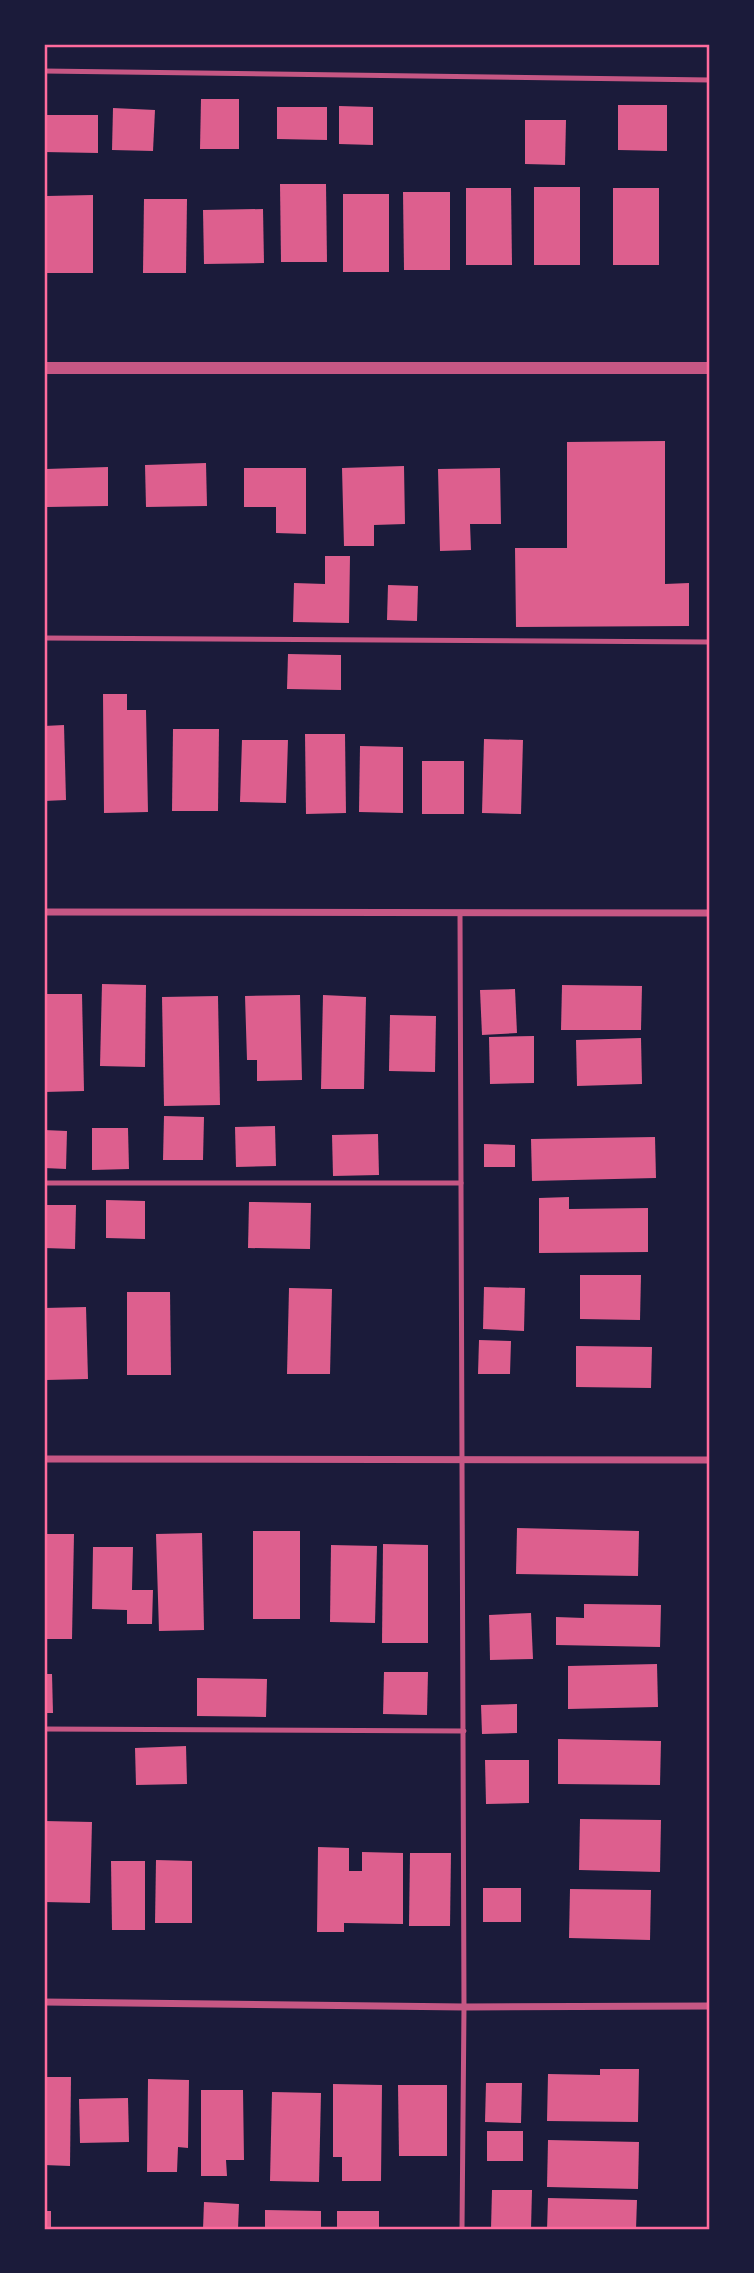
<svg xmlns="http://www.w3.org/2000/svg" width="754" height="2273" font-family="'PT Sans',sans-serif">
<rect width="100%" height="100%" fill="#1b1b3a"/>
<g fill="#dd5f8e">
<polygon points="201,99 239,99 239,149 200,149"/>
<polygon points="618,105 667,105 667,151 618,150"/>
<polygon points="339,106 373,107 373,145 339,144"/>
<polygon points="277,107 327,107 327,140 277,139"/>
<polygon points="113,108 155,110 153,151 112,150"/>
<polygon points="44,115 98,115 98,153 44,152"/>
<polygon points="525,120 566,120 565,165 525,164"/>
<polygon points="280,184 326,184 327,262 281,262"/>
<rect x="534" y="187" width="46" height="78"/>
<polygon points="466,188 511,188 512,265 466,265"/>
<rect x="613" y="188" width="46" height="77"/>
<polygon points="403,192 450,192 450,270 404,270"/>
<rect x="343" y="194" width="46" height="78"/>
<polygon points="93,195 93,273 47,273 47,196"/>
<polygon points="144,199 187,199 186,273 143,273"/>
<polygon points="263,209 264,263 204,264 203,210"/>
<polygon points="665,441 665,584 689,583 689,626 516,627 515,548 567,548 567,442"/>
<polygon points="206,463 207,506 146,507 145,465"/>
<polygon points="404,466 405,524 374,525 374,546 344,546 342,468"/>
<polygon points="108,467 108,506 47,507 46,469"/>
<polygon points="244,468 306,468 306,534 276,533 276,507 244,507"/>
<polygon points="500,468 501,524 470,524 471,550 440,551 438,469"/>
<polygon points="325,556 350,556 349,623 293,622 294,583 325,584"/>
<polygon points="388,585 418,586 417,621 387,620"/>
<polygon points="288,654 341,655 341,690 287,689"/>
<polygon points="103,694 127,694 127,710 146,710 148,812 104,813"/>
<polygon points="64,725 66,800 44,801 44,726"/>
<polygon points="173,729 219,729 218,811 172,811"/>
<polygon points="305,734 345,734 346,813 306,814"/>
<polygon points="484,739 523,740 521,814 482,813"/>
<polygon points="242,740 288,740 286,803 240,802"/>
<polygon points="360,746 403,747 403,813 359,812"/>
<rect x="422" y="761" width="42" height="53"/>
<polygon points="102,984 146,985 145,1067 100,1066"/>
<polygon points="562,985 642,986 641,1030 561,1030"/>
<polygon points="515,989 517,1033 482,1035 480,990"/>
<polygon points="44,994 82,994 84,1091 44,1092"/>
<polygon points="300,995 302,1080 257,1081 257,1060 247,1060 245,996"/>
<polygon points="323,995 366,997 364,1089 321,1089"/>
<polygon points="218,996 220,1105 164,1106 162,997"/>
<polygon points="390,1015 436,1016 435,1072 389,1071"/>
<polygon points="534,1036 534,1083 490,1084 489,1037"/>
<polygon points="641,1038 642,1084 577,1086 576,1040"/>
<polygon points="164,1116 204,1117 203,1160 163,1160"/>
<polygon points="275,1126 276,1166 236,1167 235,1127"/>
<polygon points="92,1128 128,1128 129,1169 92,1170"/>
<polygon points="44,1130 67,1131 66,1169 44,1168"/>
<polygon points="378,1134 379,1175 333,1176 332,1135"/>
<polygon points="655,1137 656,1178 532,1181 531,1139"/>
<polygon points="484,1144 515,1145 515,1167 484,1167"/>
<polygon points="569,1197 569,1209 648,1208 648,1252 539,1253 539,1198"/>
<polygon points="106,1200 145,1201 145,1239 106,1238"/>
<polygon points="249,1202 311,1203 310,1249 248,1248"/>
<polygon points="44,1205 76,1205 75,1249 44,1248"/>
<polygon points="580,1275 641,1275 640,1320 580,1319"/>
<polygon points="484,1287 525,1288 524,1331 483,1329"/>
<polygon points="289,1288 332,1289 330,1374 287,1374"/>
<polygon points="127,1292 170,1292 171,1375 127,1375"/>
<polygon points="86,1307 88,1379 46,1380 44,1308"/>
<polygon points="479,1340 511,1341 510,1374 478,1374"/>
<polygon points="576,1346 652,1347 651,1388 576,1387"/>
<polygon points="517,1528 639,1531 638,1576 516,1574"/>
<rect x="253" y="1531" width="47" height="88"/>
<polygon points="202,1533 204,1630 159,1631 156,1534"/>
<polygon points="44,1534 74,1534 72,1639 44,1639"/>
<polygon points="383,1544 428,1545 428,1643 382,1643"/>
<polygon points="331,1545 377,1546 375,1623 330,1622"/>
<polygon points="93,1547 133,1547 132,1590 153,1590 152,1624 127,1624 127,1610 92,1609"/>
<polygon points="584,1604 661,1605 660,1647 556,1645 556,1617 584,1618"/>
<polygon points="531,1613 533,1659 490,1660 489,1615"/>
<polygon points="657,1664 658,1707 568,1709 568,1666"/>
<polygon points="384,1672 428,1672 427,1715 383,1714"/>
<polygon points="44,1674 52,1674 53,1713 44,1713"/>
<polygon points="197,1678 267,1679 266,1717 197,1716"/>
<polygon points="517,1704 517,1733 482,1734 481,1705"/>
<polygon points="558,1739 661,1741 660,1785 558,1784"/>
<polygon points="186,1746 187,1784 136,1785 135,1748"/>
<polygon points="485,1760 529,1760 529,1803 486,1804"/>
<polygon points="580,1819 661,1820 660,1872 579,1870"/>
<polygon points="44,1821 92,1822 90,1903 44,1902"/>
<polygon points="318,1847 349,1848 349,1871 362,1871 362,1852 403,1853 403,1924 344,1923 344,1932 317,1932"/>
<polygon points="410,1853 451,1853 450,1926 409,1926"/>
<polygon points="156,1860 192,1861 192,1923 155,1923"/>
<polygon points="111,1861 145,1861 145,1930 112,1930"/>
<rect x="483" y="1888" width="38" height="34"/>
<polygon points="570,1889 651,1890 650,1940 569,1938"/>
<polygon points="600,2069 639,2069 638,2122 547,2121 548,2074 600,2075"/>
<polygon points="44,2077 71,2077 70,2166 44,2165"/>
<polygon points="148,2079 189,2080 188,2148 178,2147 177,2172 147,2172"/>
<polygon points="486,2083 522,2083 521,2123 485,2122"/>
<polygon points="333,2084 382,2085 381,2181 342,2181 342,2157 333,2157"/>
<polygon points="398,2085 447,2085 447,2156 399,2156"/>
<polygon points="201,2090 243,2090 244,2160 226,2160 227,2176 201,2176"/>
<polygon points="272,2092 321,2093 319,2182 270,2181"/>
<polygon points="128,2098 129,2142 80,2143 79,2099"/>
<rect x="487" y="2131" width="36" height="30"/>
<polygon points="548,2140 639,2142 638,2189 547,2187"/>
<polygon points="492,2190 532,2190 531,2229 491,2229"/>
<polygon points="548,2198 637,2200 636,2229 547,2229"/>
<polygon points="204,2202 239,2204 238,2229 203,2229"/>
<polygon points="265,2210 321,2211 321,2229 265,2229"/>
<rect x="44" y="2211" width="7" height="18"/>
<rect x="337" y="2211" width="42" height="18"/>
</g>
<g fill="none" stroke-linecap="round" stroke-linejoin="round">
<g stroke="#c65784" stroke-width="5">
<polyline points="44,71 710,80"/>
<polyline points="44,638 710,642"/>
<polyline points="460,913 464,2007 462,2229"/>
<polyline points="44,1183 461,1183"/>
<polyline points="44,1729 464,1731"/>
</g>
<g stroke="#c65784" stroke-width="7">
<polyline points="44,912 710,913"/>
<polyline points="44,1459 710,1460"/>
<polyline points="44,2002 464,2007 710,2006"/>
</g>
<polyline stroke="#c65784" stroke-width="12" points="44,368 710,368"/>
</g>
<rect width="754" height="2273" fill="none" stroke="#1b1b3a" stroke-width="91"/>
<rect x="46" y="46" width="662" height="2182" fill="none" stroke="#ff6b9d" stroke-width="2.5"/>
</svg>
